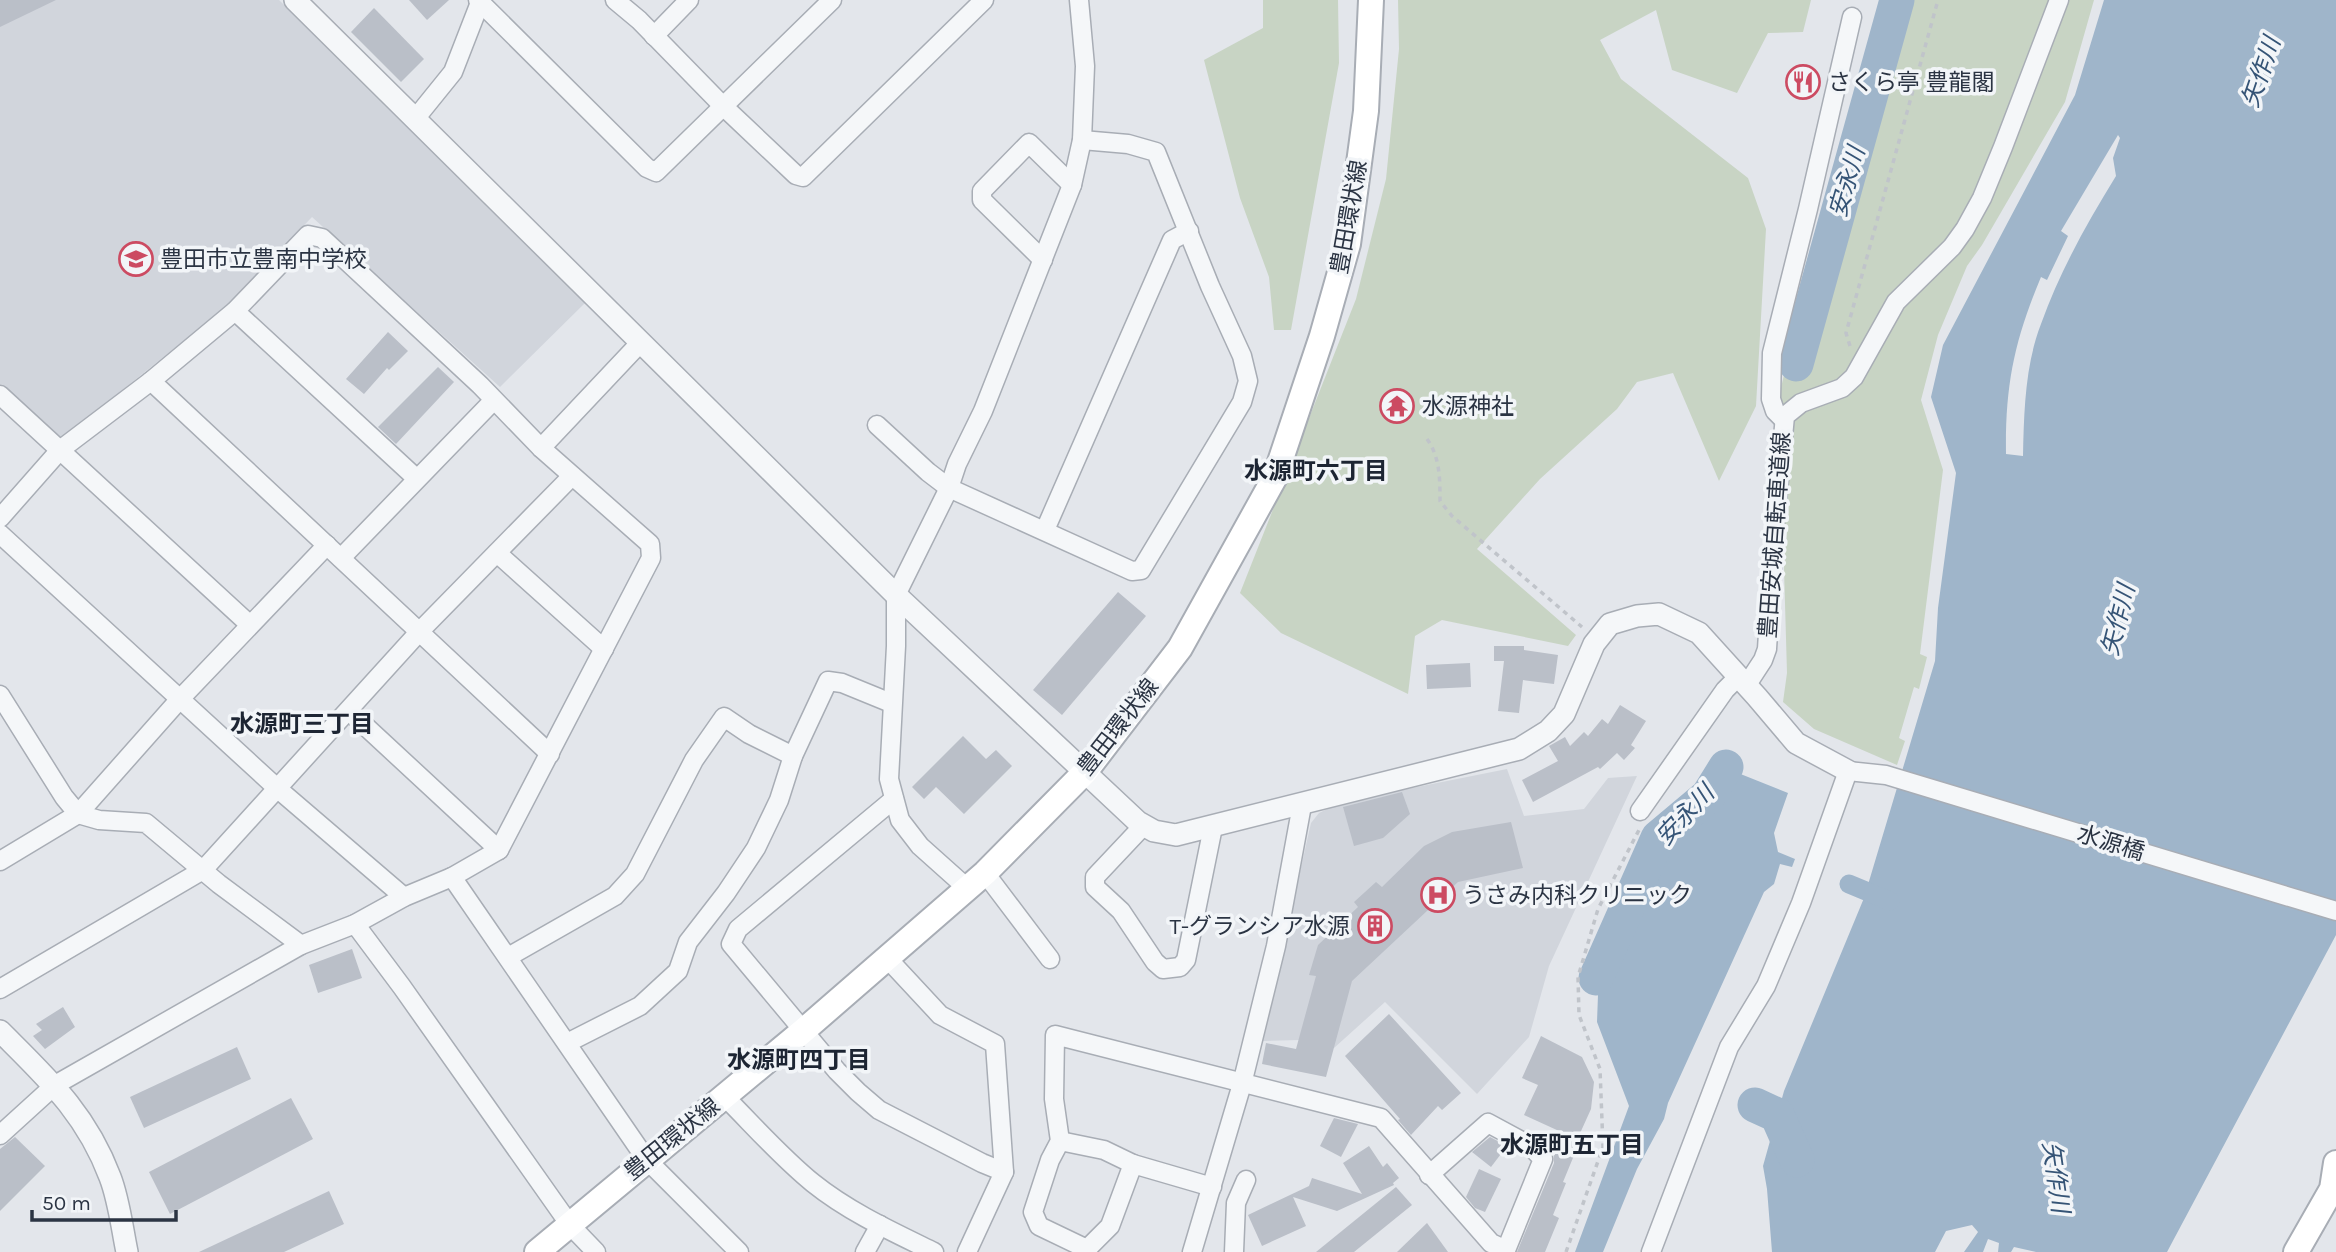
<svg xmlns="http://www.w3.org/2000/svg" width="2336" height="1252" font-family="Karla,'Noto Sans JP',sans-serif">
<rect width="100%" height="100%" fill="#e3e6eb"/>
<g fill="#d1d5dc">
<polygon points="0,0 279,0 586,302 500,387 312,217 228,305 64,437 53,434 0,385"/>
<polygon points="1507,769 1524,816 1584,809 1608,778 1637,776 1549,966 1529,1037 1477,1094 1385,1002 1334,1048 1299,1040 1262,1041 1311,823 1319,813 1342,802"/>
</g>
<g fill="#c8d4c4">
<polygon points="1263,0 1338,0 1339,63 1291,330 1274,330 1269,277 1240,198 1204,60 1263,28"/>
<polygon points="1398,0 1811,0 1803,32 1768,33 1737,93 1672,70 1656,10 1600,40 1621,79 1748,178 1766,229 1756,406 1719,481 1673,373 1637,382 1617,409 1540,479 1477,549 1576,635 1568,646 1442,620 1415,636 1408,694 1281,633 1240,593 1356,299 1386,179 1399,49"/>
<polygon points="1888,0 2094,0 2065,102 1982,245 1967,266 1938,335 1921,400 1943,470 1920,654 1927,657 1919,689 1914,687 1899,738 1905,741 1897,765 1814,729 1783,702 1787,673 1779,396 1819,228 1849,142"/>
</g>
<g fill="#9fb5ca" fill-rule="evenodd">
<path d="M2104,0H2336V935L2167,1252H2036L2014,1247L2011,1252H1998L1999,1243L1988,1239L1983,1252H1964L1978,1232L1972,1225L1946,1231L1935,1252H1772L1767,1189L1763,1166L1784,1091L1864,898L1935,661L1938,608L1956,473L1931,397L1943,345L2075,95ZM2118,135L2120,138L2113,158L2116,176C2087,223 2060,271 2041,324C2025,365 2024,412 2023,456L2006,454C2005,386 2014,341 2041,277L2047,280L2068,236L2061,231Z"/>
<polygon points="1733,771 1788,793 1774,833 1778,852 1795,859 1792,867 1780,864 1774,884 1764,892 1668,1103 1664,1119 1637,1169 1603,1252 1575,1252 1629,1106 1597,1022 1598,995 1661,851 1672,833 1706,810 1721,795"/>
</g>
<g fill="none" stroke-linecap="round" stroke-linejoin="round">
<polyline stroke="#9fb5ca" stroke-width="19" points="1849,884 1890,901"/>
<g stroke="#9fb5ca" stroke-width="35">
<polyline points="1796,364 1897,0"/>
<polyline points="1596,978 1658,838 1708,796 1726,767"/>
<polyline points="1755,1105 1777,1115 1797,1160"/>
</g>
</g>
<g fill="#babfc8">
<polygon points="0,0 56,0 0,27"/>
<polygon points="409,0 449,0 427,20"/>
<polygon points="374,8 424,59 401,82 351,32"/>
<polygon points="388,332 408,351 389,370 387,368 364,394 346,379"/>
<polygon points="438,367 454,382 396,444 378,427"/>
<polygon points="1118,592 1146,616 1062,715 1033,690"/>
<polygon points="1494,646 1524,646 1524,650 1558,655 1554,684 1523,680 1519,713 1498,711 1504,661 1494,661"/>
<polygon points="1470,663 1471,687 1427,689 1426,665"/>
<polygon points="1620,705 1646,721 1631,745 1635,748 1624,760 1617,753 1600,769 1598,767 1533,802 1522,780 1558,761 1549,746 1565,737 1570,746 1584,732 1588,736 1602,719 1608,724"/>
<polygon points="963,736 986,759 996,750 1012,766 964,814 936,787 924,799 912,787"/>
<polygon points="1402,792 1410,814 1383,838 1354,846 1343,807"/>
<polygon points="1511,822 1523,868 1458,882 1352,981 1326,1077 1262,1064 1266,1043 1296,1049 1316,976 1309,975 1318,945 1358,907 1354,902 1376,882 1382,887 1424,846 1452,832"/>
<polygon points="352,949 362,978 318,993 309,965"/>
<polygon points="63,1007 75,1027 45,1049 33,1036 42,1030 36,1024"/>
<polygon points="1389,1014 1461,1093 1442,1110 1438,1106 1411,1135 1398,1120 1400,1119 1345,1056"/>
<polygon points="1541,1036 1582,1057 1594,1082 1591,1109 1572,1151 1575,1153 1563,1182 1566,1183 1553,1215 1559,1218 1545,1252 1517,1252 1554,1163 1554,1156 1551,1151 1559,1131 1524,1115 1538,1085 1522,1078"/>
<polygon points="237,1047 251,1079 144,1128 130,1097"/>
<polygon points="291,1098 313,1139 170,1214 149,1172"/>
<polygon points="1334,1118 1358,1124 1341,1157 1320,1146"/>
<polygon points="15,1137 45,1166 0,1211 0,1149"/>
<polygon points="1490,1137 1507,1146 1491,1167 1472,1152"/>
<polygon points="1369,1146 1383,1167 1387,1163 1399,1178 1393,1183 1394,1185 1337,1211 1293,1197 1306,1226 1262,1246 1248,1215 1309,1186 1312,1178 1362,1194 1343,1163"/>
<polygon points="1479,1169 1501,1179 1485,1212 1475,1208 1466,1197"/>
<polygon points="1396,1187 1412,1205 1354,1252 1316,1252"/>
<polygon points="329,1191 344,1224 284,1252 199,1252"/>
<polygon points="1427,1223 1448,1252 1397,1252"/>
</g>
<g fill="none" stroke-linecap="round" stroke-linejoin="round">
<g stroke="#a8adb5" stroke-width="21">
<g id="minor">
<polyline points="478,0 647,168 656,172 832,0"/>
<polyline points="615,0 639,20 723,106 796,175 803,177 984,0"/>
<polyline points="654,36 689,0"/>
<polyline points="415,119 453,72 481,0"/>
<polyline points="1043,260 982,200 982,191 1029,143 1072,185"/>
<polyline points="235,311 416,478"/>
<polyline points="151,381 550,754"/>
<polyline points="0,395 250,625"/>
<polyline points="1784,420 1775,411 1771,399 1772,353 1808,209 1852,17"/>
<polyline points="877,425 928,472 949,488 1132,571 1141,570 1242,402 1248,381 1242,356 1210,286 1156,152 1128,144 1082,140"/>
<polyline points="541,448 641,342"/>
<polyline points="0,518 60,450 151,381 235,311 308,235 322,238 480,385 541,448 650,544 651,558 499,850 452,877 404,897 355,924 301,945 55,1085 0,1135"/>
<polyline points="1045,530 1172,240 1189,231"/>
<polyline points="0,534 278,789 404,897"/>
<polyline points="497,553 604,649"/>
<polyline points="341,558 493,401"/>
<polyline points="1746,686 1763,660 1767,649 1775,522 1785,416 1801,403 1842,388 1854,377 1896,302 1952,247 1965,229 1982,198 2003,147 2059,0"/>
<polyline points="0,695 64,797 78,814 99,820 146,823 219,884 301,945"/>
<polyline points="349,711 499,850"/>
<polyline points="894,799 738,929 731,944 837,1071 858,1092 879,1110 982,1163 1004,1172"/>
<polyline points="1640,811 1725,690 1739,676"/>
<polyline points="1144,825 1095,877 1095,887 1121,911 1155,962 1163,969 1180,967 1186,960 1213,827"/>
<polyline points="0,861 78,814 179,700 327,545"/>
<polyline points="985,873 1050,959"/>
<polyline points="452,877 646,1159 739,1252"/>
<polyline points="967,888 920,846 900,820 889,779 896,646 896,595 949,488 957,464 983,411 1072,185 1082,140 1085,66 1079,0"/>
<polyline points="355,924 402,987 570,1225 596,1252"/>
<polyline points="508,957 615,896 635,874 694,760 724,717 749,734 793,756"/>
<polyline points="887,958 940,1015 995,1044 1004,1172 967,1252"/>
<polyline points="0,989 203,870 420,631 572,476"/>
<polyline points="567,1043 640,1006 678,971 688,942 726,893 756,848 779,800 793,756 828,681 842,683 891,703"/>
<path d="M725,1097C754,1126 781,1157 813,1183C849,1212 893,1232 934,1252"/>
<polyline points="1060,1141 1104,1150 1133,1164"/>
<polyline points="1429,1175 1488,1123 1529,1145 1543,1159 1506,1250"/>
<polyline points="1212,1187 1133,1164 1110,1226 1087,1249 1039,1226 1033,1212 1050,1160 1060,1141 1054,1099 1055,1035 1381,1118 1491,1243 1506,1250 1505,1252"/>
<polyline points="865,1252 880,1225"/>
<polyline points="1192,1252 1242,1084 1276,946 1302,805"/>
<polyline points="1234,1252 1236,1203 1246,1180"/>
<polyline points="1651,1252 1729,1047 1766,986 1801,903 1848,771 1886,775 2336,911"/>
</g>
</g>
<g stroke="#a8adb5" stroke-width="24">
<g id="tertiary">
<polyline points="295,0 896,595 1138,822 1154,831 1176,835 1519,749 1548,731 1564,714 1594,644 1610,624 1637,616 1659,614 1699,633 1757,697 1796,743 1848,771"/>
<path d="M0,1031C47,1078 86,1113 110,1177C119,1200 122,1228 127,1252"/>
</g>
</g>
<g stroke="#a8adb5" stroke-width="28">
<g id="secondary">
<polyline points="537,1252 803,1031 985,873 1085,772 1180,648 1275,477 1322,336 1348,244 1354,200 1366,111 1371,0"/>
<polyline points="2296,1252 2332,1189 2336,1163"/>
</g>
</g>
<g stroke="#c0c4ca" stroke-width="3.5" stroke-dasharray="5 5" stroke-linecap="butt">
<polyline points="1850,346 1846,333 1938,0"/>
<path d="M1427,439C1440,457 1440,479 1440,501L1452,516L1582,627"/>
<polyline points="1566,1252 1603,1147 1600,1069 1579,1015 1578,977 1598,909 1640,828"/>
</g>
<use href="#minor" stroke="#f5f7f9" stroke-width="18"/>
<use href="#tertiary" stroke="#f5f7f9" stroke-width="21"/>
<use href="#secondary" stroke="#fff" stroke-width="24"/>
</g>
<defs>
<g id="restaurant-ring" transform="scale(1.75)"><circle r="9.5" fill="#f2f5f8" stroke="#cc4b62" stroke-width="1.5"/><path d="M-5-6h1v4h1v-4h1v4h1v-4h1v5L-1.5 .5V6h-2V.5L-5-1ZM5-6V6H3V1.5H1.5Q1.5-4 5-6Z" fill="#cc4b62"/></g>
<g id="school-ring" transform="scale(1.75)"><circle r="9.5" fill="#f2f5f8" stroke="#cc4b62" stroke-width="1.5"/><path d="M0-5L7-2L0 1L-7-2ZM-4 1L0 2.5L4 1V4Q0 6-4 4Z" fill="#cc4b62"/></g>
<g id="temple-ring" transform="scale(1.75)"><circle r="9.5" fill="#f2f5f8" stroke="#cc4b62" stroke-width="1.5"/><path d="M0-6L5-2H3V0L6.5 2.5H4V6H1.5V3h-3V6H-4V2.5H-6.5L-3 0V-2H-5Z" fill="#cc4b62"/></g>
<g id="hospital-ring" transform="scale(1.75)"><circle r="9.5" fill="#f2f5f8" stroke="#cc4b62" stroke-width="1.5"/><path d="M-5-5h3v3.5h4V-5h3V5h-3V1.5h-4V5h-3Z" fill="#cc4b62"/></g>
<g id="building-ring" transform="scale(1.75)"><circle r="9.5" fill="#f2f5f8" stroke="#cc4b62" stroke-width="1.5"/><path d="M-4-6H4V6H1V3H-1V6H-4ZM-2.5-4.3h1.7v1.8h-1.7ZM.8-4.3h1.7v1.8H.8ZM-2.5-1h1.7V.8h-1.7ZM.8-1h1.7V.8H.8Z" fill="#cc4b62"/></g>
</defs>
<g fill-rule="evenodd">
<use href="#restaurant-ring" x="1803" y="82"/>
<use href="#school-ring" x="136" y="259"/>
<use href="#temple-ring" x="1397" y="406"/>
<use href="#hospital-ring" x="1438" y="895"/>
<use href="#building-ring" x="1375" y="926"/>
</g>
<g text-anchor="middle" dominant-baseline="central" stroke-width="7" stroke-linejoin="round" paint-order="stroke">
<g font-size="23" fill="#2b3443" stroke="#f2f5f8" text-anchor="start">
<text x="1828" y="82">さくら亭 豊龍閣</text>
<text x="160" y="259">豊田市立豊南中学校</text>
<text x="1422" y="406">水源神社</text>
<text x="1462" y="895">うさみ内科クリニック</text>
<text x="1350" y="926" text-anchor="end">T-グランシア水源</text>
</g>
<g font-size="23" fill="#2b3443" stroke="#f2f5f8">
<text transform="translate(1349 217) rotate(-80)">豊田環状線</text>
<text transform="translate(1775 535) rotate(-86)">豊田安城自転車道線</text>
<text transform="translate(1118 727) rotate(-52)">豊田環状線</text>
<text transform="translate(2111 843) rotate(17)">水源橋</text>
<text transform="translate(672 1139) rotate(-39)">豊田環状線</text>
</g>
<g font-size="24" font-style="italic" fill="#355476" stroke="#f2f5f8">
<text transform="translate(2261 72) rotate(-71)">矢作川</text>
<text transform="translate(1847 182) rotate(-74)">安永川</text>
<text transform="translate(2118 620) rotate(-76)">矢作川</text>
<text transform="translate(1685 815) rotate(-47)">安永川</text>
<text transform="translate(2056 1177) rotate(82)">矢作川</text>
</g>
<g font-size="24" font-weight="bold" fill="#1d2533" stroke="#f2f5f8">
<text x="1316" y="471">水源町六丁目</text>
<text x="302" y="724">水源町三丁目</text>
<text x="799" y="1060">水源町四丁目</text>
<text x="1572" y="1145">水源町五丁目</text>
</g>
</g>
<path d="M32 1210v10h144v-10" fill="none" stroke="#2b3443" stroke-width="3.5"/>
<text x="42" y="1210" font-size="21" fill="#2b3443" stroke="#f2f5f8" stroke-width="5" paint-order="stroke">50 m</text>
</svg>
